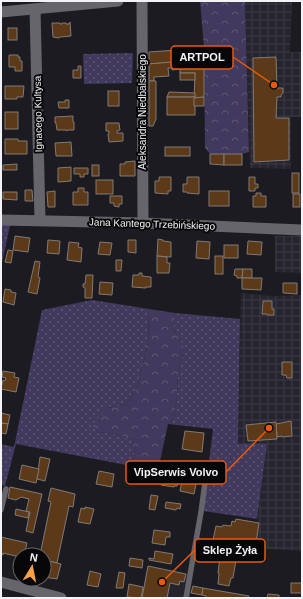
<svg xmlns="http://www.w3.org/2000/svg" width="303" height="599" font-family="Helvetica,sans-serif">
<defs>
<pattern id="industrial-grid" width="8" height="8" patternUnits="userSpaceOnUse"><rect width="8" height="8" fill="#26242f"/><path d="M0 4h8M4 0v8" fill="none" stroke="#3b3a44"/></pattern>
<pattern id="grass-dots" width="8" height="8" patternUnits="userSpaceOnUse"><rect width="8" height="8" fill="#42395e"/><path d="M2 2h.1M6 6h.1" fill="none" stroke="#5e5676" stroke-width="1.8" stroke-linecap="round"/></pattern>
<pattern id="forest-crowns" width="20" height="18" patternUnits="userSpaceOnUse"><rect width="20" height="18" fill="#42395e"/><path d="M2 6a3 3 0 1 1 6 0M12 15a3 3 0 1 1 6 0" fill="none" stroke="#5e5676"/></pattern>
</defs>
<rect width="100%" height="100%" fill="#1c1b21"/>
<polygon fill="#26242f" points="148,566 193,575 190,598 141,598"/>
<g fill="url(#industrial-grid)">
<polygon points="245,1 292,1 290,52 301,52 301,117 291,117 291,169 250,168"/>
<polygon points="275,236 301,236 302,238 302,273 275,272"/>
<polygon points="241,293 271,296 302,295 302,551 254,548 267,444 238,444"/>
</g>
<g fill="url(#grass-dots)">
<polygon points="133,53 132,83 84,84 83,54"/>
<polygon points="1,225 10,225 1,268"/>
<polygon points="92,300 149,309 148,344 138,385 126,405 107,408 97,432 116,434 133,440 135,452 132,466 16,444 5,486 1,485 1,444 14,447 42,310"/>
<polygon points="175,313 240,319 238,444 267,444 257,519 203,511 213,429 168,424 174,418 177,396 178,373 183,354 183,345 173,329"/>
</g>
<g fill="url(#forest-crowns)">
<polygon points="200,1 245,1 249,152 242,154 210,154 205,148 204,48"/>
<polygon points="149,309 175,313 173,329 183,345 183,354 178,373 177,396 174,418 168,424 158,471 132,466 135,452 133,440 116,434 97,432 92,425 107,408 126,405 138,385 148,344"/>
</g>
<g fill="#5c3a19" stroke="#807a74">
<polygon points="70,22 71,36 60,37 59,38 53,37 52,23 60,23 60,24 62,24 62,23 66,23 66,24 69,24"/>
<rect x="8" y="28" width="9" height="12"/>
<polygon points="177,50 177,62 149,64 149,52"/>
<polygon points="9,55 18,55 18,57 20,57 20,61 22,61 22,71 15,71 15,67 9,67"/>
<polygon points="276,57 277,88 283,88 283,93 281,95 281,97 277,97 276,118 289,118 289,160 254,162 253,58"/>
<polygon points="204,60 204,97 194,98 195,73 180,73 180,69 172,70 171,62"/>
<polygon points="171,62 172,68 168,68 169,76 154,77 154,81 149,81 149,64"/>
<polygon points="78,66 81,66 81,78 73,78 73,70 78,70"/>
<rect x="180" y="73" width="15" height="7"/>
<polygon points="149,81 156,81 156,119 153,126 149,126"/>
<polygon points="5,86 24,86 23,97 17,97 17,99 5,99"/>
<rect x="108" y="91" width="11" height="15"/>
<polygon points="169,92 195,93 195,97 167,97"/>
<rect x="167" y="97" width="28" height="18"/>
<polygon points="204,97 204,106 194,106 194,98"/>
<polygon points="65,100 69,100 69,108 59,108 58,102 65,102"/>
<rect x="5" y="112" width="13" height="17"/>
<polygon points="73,116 73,122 74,122 74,130 68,130 66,131 66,130 57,130 56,123 55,123 55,117"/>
<polygon points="106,123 119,123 120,130 117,131 117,133 123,133 123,141 109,142 108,134 109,133 109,131 106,131"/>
<polygon points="5,139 18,139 18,141 27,141 27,154 5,154"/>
<polygon points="71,142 72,156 56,156 55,143"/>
<rect x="165" y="147" width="25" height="9"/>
<polygon points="210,154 224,154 224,165 210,164"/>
<rect x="224" y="154" width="18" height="11"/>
<polygon points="135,161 135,176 120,176 120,164 125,164 125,162"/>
<polygon points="17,164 17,170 3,170 3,165"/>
<rect x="92" y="165" width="7" height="11"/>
<polygon points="71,167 71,181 58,182 58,168"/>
<polygon points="74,168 88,168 88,174 84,174 84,177 80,177 80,174 74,174"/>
<rect x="292" y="173" width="7" height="20"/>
<polygon points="159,177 171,177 171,191 168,191 168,194 155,193 155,181 159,181"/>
<polygon points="187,177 199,177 199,194 187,193 187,192 183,192 183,184 187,184"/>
<polygon points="249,177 255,177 255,184 258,184 258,188 255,188 255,191 249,191"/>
<rect x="96" y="180" width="17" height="14"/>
<polygon points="78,188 84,188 84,192 88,192 88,205 73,205 73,192 78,192"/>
<polygon points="25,190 32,190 33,201 25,201"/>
<polygon points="55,191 55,207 48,207 47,192"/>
<rect x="209" y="191" width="20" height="15"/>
<polygon points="3,192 17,192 17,200 3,199"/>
<polygon points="256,193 261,193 261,196 266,196 266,207 253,207 253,196 256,196"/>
<rect x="293" y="194" width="7" height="13"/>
<polygon points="110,196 122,196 122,204 119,204 119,207 114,206 114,203 110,203"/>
<polygon points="15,236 30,238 28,252 13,250"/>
<polygon points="158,239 163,240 163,241 171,242 171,257 157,256"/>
<polygon points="48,240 60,241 59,254 47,253"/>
<polygon points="128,240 136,240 136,253 128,252"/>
<polygon points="197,241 210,242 209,259 196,258"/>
<polygon points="248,241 262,242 261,255 247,254"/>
<polygon points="69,242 79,243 78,247 82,248 81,262 67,260"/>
<polygon points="100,242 112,243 110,255 98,254"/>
<rect x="224" y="245" width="14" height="13"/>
<polygon points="8,250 13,251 11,263 5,262"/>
<polygon points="157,256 167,257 167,263 170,263 169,273 157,273"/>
<rect x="215" y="256" width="8" height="18"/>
<polygon points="116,260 122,260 121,271 116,271"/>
<polygon points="35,261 40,262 38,277 40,278 37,294 28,292"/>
<polygon points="235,269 243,269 242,278 237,278 237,276 234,275"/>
<polygon points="243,269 252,269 252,278 242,278"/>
<polygon points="139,273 142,273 142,276 151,277 151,287 146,287 146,288 132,287 133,275 139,275"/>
<polygon points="86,275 93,275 92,298 85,298 85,288 83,287 83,284 85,284"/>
<polygon points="242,278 262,278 261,290 242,289"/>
<polygon points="100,282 113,283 112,295 99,294"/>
<polygon points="283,283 297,283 297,294 283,293"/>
<polygon points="5,289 11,290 11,292 16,293 14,305 3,302"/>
<polygon points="263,301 272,301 272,309 274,309 274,315 267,315 267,314 262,314"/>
<polygon points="282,362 292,362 292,378 287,378 286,375 282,375"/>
<polygon points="3,371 15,373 14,377 19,378 16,392 1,389 3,380 5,381 6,378 2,377"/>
<polygon points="1,413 10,415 8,424 1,423"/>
<polygon points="291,421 292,436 282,437 282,436 277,437 276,424"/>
<polygon points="276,422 277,439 248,441 246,425"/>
<polygon points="1,423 8,424 6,434 1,433"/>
<polygon points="185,431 204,433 202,452 182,449"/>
<polygon points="40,457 50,459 45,481 37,479"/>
<polygon points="22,465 39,469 36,483 19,479"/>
<polygon points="99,471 114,474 112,487 96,484"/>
<polygon points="163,472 176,475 175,479 178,480 177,486 174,486 174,487 161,485"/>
<polygon points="183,476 187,477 187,482 196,484 194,494 180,491"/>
<polygon points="10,487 42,494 33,533 26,531 30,512 26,511 29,499 21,497 16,500 8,498"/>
<polygon points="51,488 75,494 73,507 69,506 57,563 44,560 44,555 40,555 51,502 48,501"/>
<polygon points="151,495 158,496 155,510 149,509"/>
<polygon points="166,502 181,504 180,509 177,508 176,510 165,508"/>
<polygon points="85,507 94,509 90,524 78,522 81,508 85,509"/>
<polygon points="16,509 29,512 28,518 15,515"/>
<polygon points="236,519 259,523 255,550 231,546 231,541 229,541 229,543 213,540 216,526 222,527 223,525 231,526 232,521 235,522"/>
<polygon points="154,530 170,532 170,537 166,537 165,545 152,543"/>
<polygon points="1,537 27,543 25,552 22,551 20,557 3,553 3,555 1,554"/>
<polygon points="155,551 173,554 171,564 149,560 149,558 154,559"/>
<polygon points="220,557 236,560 233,578 231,578 229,586 218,584 219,573 218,573"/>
<polygon points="130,558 143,560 142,568 129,566"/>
<polygon points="44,560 61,564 57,579 44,577"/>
<polygon points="148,566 186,574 184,582 180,581 179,585 170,583 167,598 142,598"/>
<polygon points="90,571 101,574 98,587 87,585"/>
<polygon points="119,572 125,573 123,588 116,588"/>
<rect x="291" y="583" width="11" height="10"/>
<polygon points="129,584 143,587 141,598 127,597"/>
<polygon points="193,586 203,588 202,595 191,593"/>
<polygon points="203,588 249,596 248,598 206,598 206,596 202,595"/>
<polygon points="268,594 279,595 279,598 267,598"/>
</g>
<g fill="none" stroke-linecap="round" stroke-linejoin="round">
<g stroke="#66656c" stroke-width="5.5">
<polyline points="1,510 6,489"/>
<polyline points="186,598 201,512 207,468"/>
</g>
<g stroke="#66656c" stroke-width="11">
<polyline points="142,1 143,223"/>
<polyline points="35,9 40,220"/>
<polyline points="1,12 118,1"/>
<polyline points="1,220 143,223 302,230"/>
<polyline points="1,582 61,598"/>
</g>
</g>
<g text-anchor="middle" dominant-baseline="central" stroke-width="4" stroke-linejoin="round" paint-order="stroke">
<g font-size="10" fill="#f3f2f6" stroke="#070608">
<text transform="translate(142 112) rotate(-90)">Aleksandra Niedbalskiego</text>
<text transform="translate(38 114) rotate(-91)">Ignacego Kultysa</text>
<text transform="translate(152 224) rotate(2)">Jana Kantego Trzebińskiego</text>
</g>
</g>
<path fill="none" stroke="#e8590c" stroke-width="1.5" d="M274 85L233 57M269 428L226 472M162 582L195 550"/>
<g fill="#e8590c" stroke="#070608" stroke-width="1.5">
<circle cx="274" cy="85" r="4"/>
<circle cx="269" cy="428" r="4"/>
<circle cx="162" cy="582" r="4"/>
</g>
<g fill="#070608" stroke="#e8590c" stroke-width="1.5">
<rect x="171" y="46" width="62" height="23" rx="4"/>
<rect x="126" y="461" width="100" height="23" rx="4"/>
<rect x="195" y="539" width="70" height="23" rx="4"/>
</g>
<g font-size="11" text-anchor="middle" font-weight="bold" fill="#f3f2f6">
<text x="202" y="61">ARTPOL</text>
<text x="176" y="476">VipSerwis Volvo</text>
<text x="230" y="554">Sklep Żyła</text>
</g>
<rect width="303" height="599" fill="none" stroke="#f3f2f6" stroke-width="4"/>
<g transform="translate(32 567) rotate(10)"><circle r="19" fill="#070608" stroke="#656467"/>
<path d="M0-3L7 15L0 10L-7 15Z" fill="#f8a14a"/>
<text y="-6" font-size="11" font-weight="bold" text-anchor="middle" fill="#f3f2f6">N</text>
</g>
</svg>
